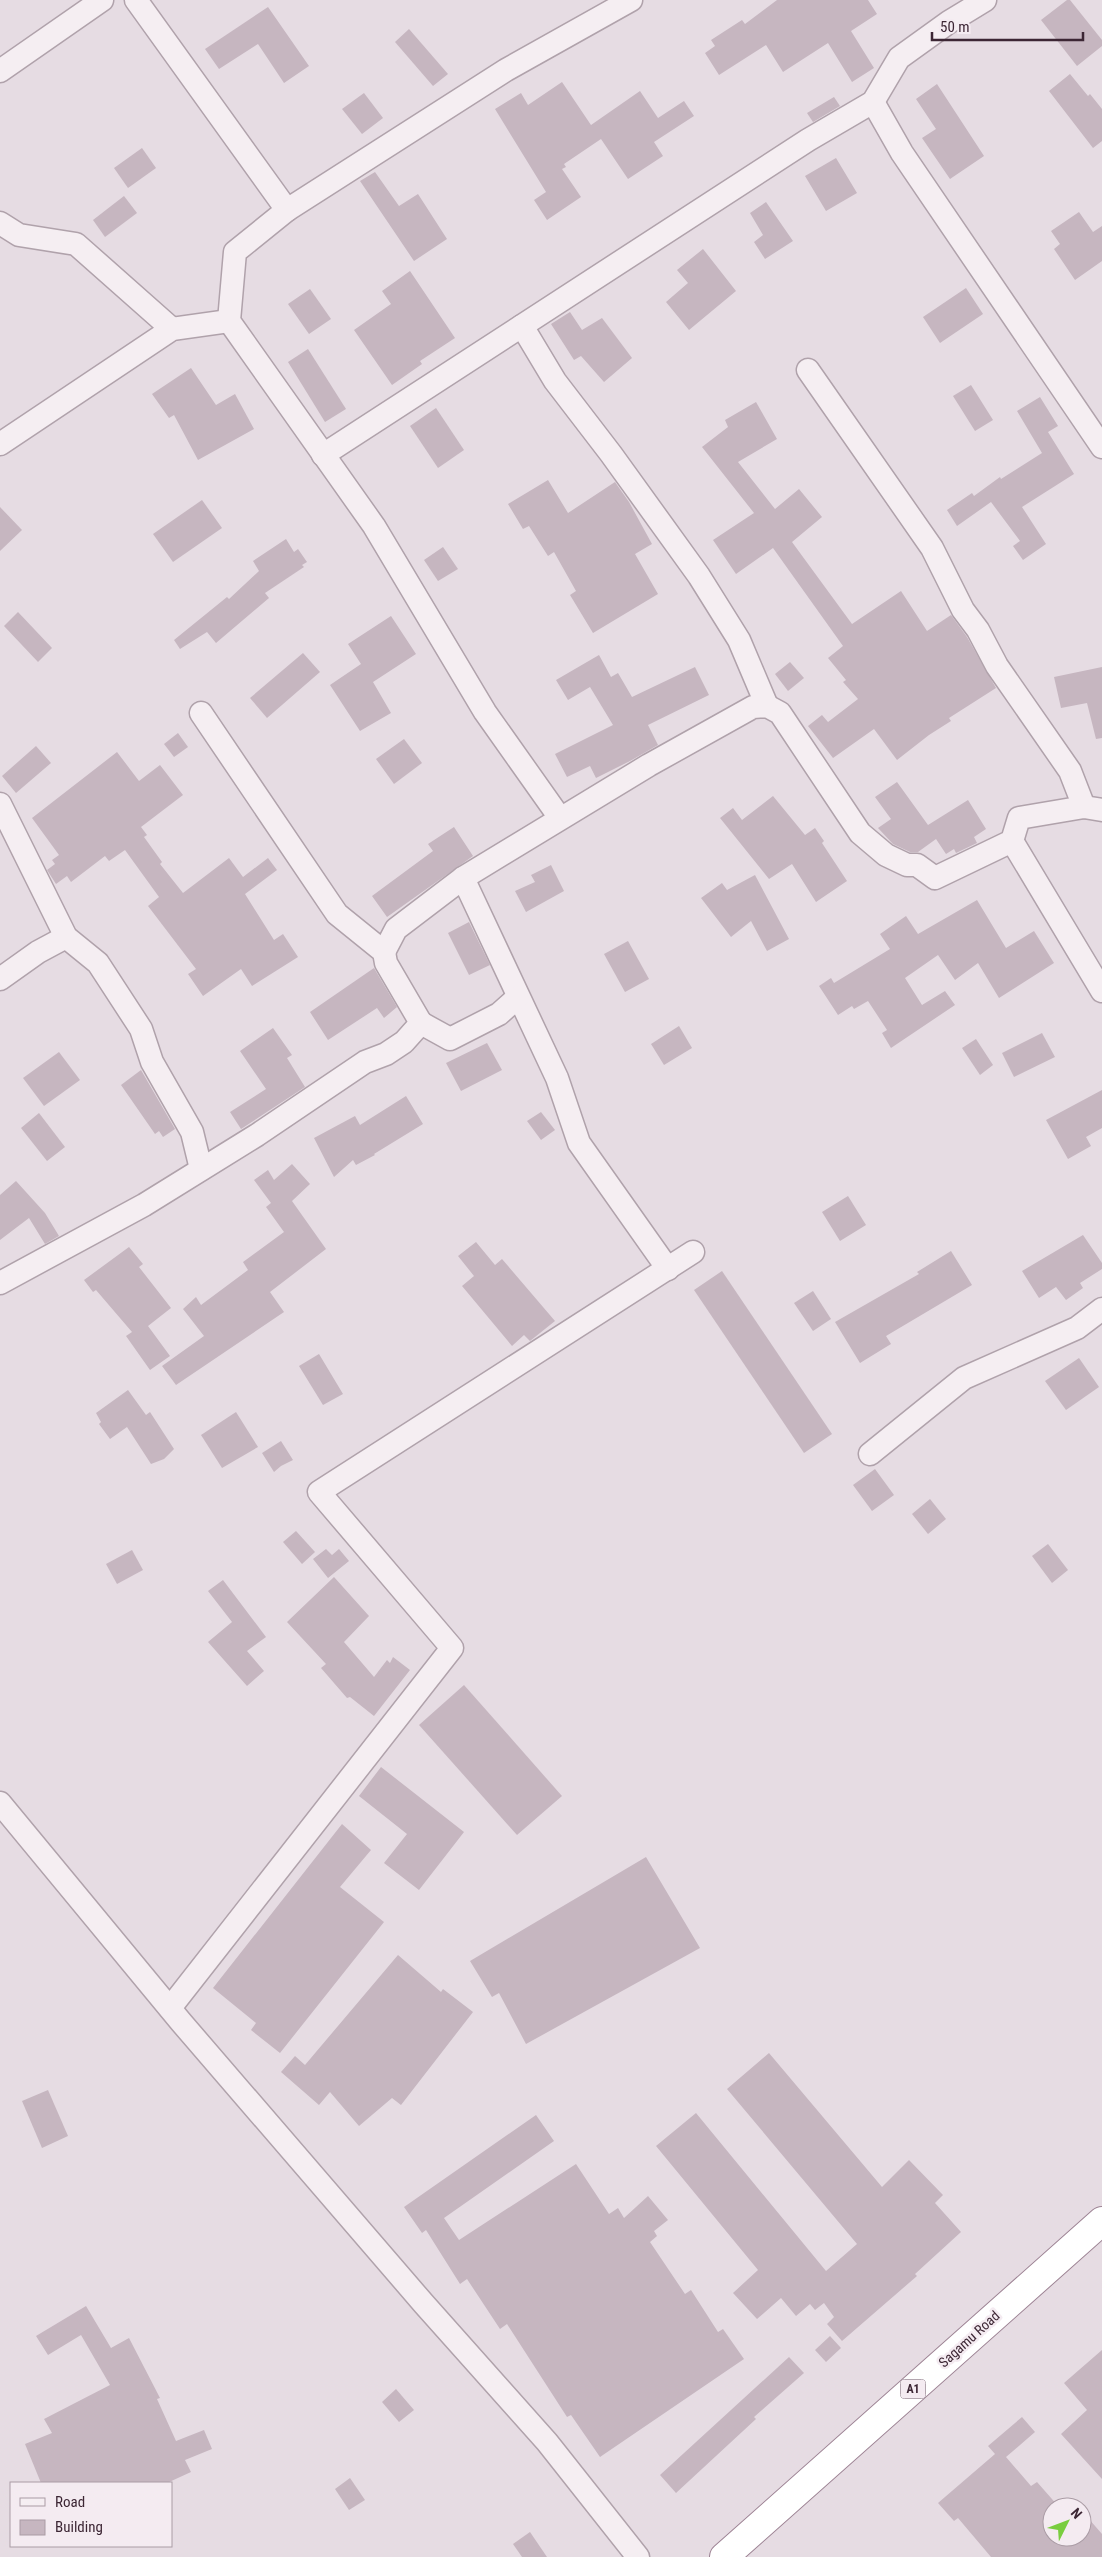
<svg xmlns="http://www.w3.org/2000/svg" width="1102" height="2557" font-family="'Roboto Condensed',sans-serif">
<rect width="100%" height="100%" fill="#e6dce3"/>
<g fill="#c6b6c0">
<polygon points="777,0 868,0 877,14 851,31 874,68 852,82 828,43 783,72 766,45 719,75 705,53 715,46 711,40 742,20 745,24"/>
<polygon points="1067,0 1070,0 1102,40 1102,46 1077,66 1041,20"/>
<polygon points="268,7 309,66 284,83 258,44 219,69 205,49"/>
<polygon points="409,29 448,74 433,86 395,42"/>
<polygon points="1070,74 1088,96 1090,94 1102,109 1102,141 1093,148 1049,91"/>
<polygon points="562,82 591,125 640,91 658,118 684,101 694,116 654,142 663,156 628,179 601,139 564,164 566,167 562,169 581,197 547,220 534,200 546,192 495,109 521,93 528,105"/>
<polygon points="937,84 984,156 950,179 922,138 936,129 916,99"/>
<polygon points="364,93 383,118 362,134 342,109"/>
<polygon points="834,97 840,106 813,122 807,113"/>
<polygon points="142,148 156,168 128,188 114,168"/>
<polygon points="836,158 857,193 826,211 805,176"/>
<polygon points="375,172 399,206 418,194 447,239 414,261 360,181"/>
<polygon points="124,196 137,213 105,237 93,220"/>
<polygon points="766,202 793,241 765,259 754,242 763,235 750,213"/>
<polygon points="1079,212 1093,232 1102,226 1102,261 1075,280 1054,249 1060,244 1051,231"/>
<polygon points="703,249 736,291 689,330 666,302 688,283 677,270"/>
<polygon points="410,271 455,338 420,361 422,364 392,385 354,330 391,304 382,291"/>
<polygon points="966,288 983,314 940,343 923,317"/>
<polygon points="310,289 331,319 309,334 288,304"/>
<polygon points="570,312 582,330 602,318 632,358 604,382 581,356 574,360 551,324"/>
<polygon points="308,349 346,409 325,422 288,362"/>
<polygon points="191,368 216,405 235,394 254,429 198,460 174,415 169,418 152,394"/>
<polygon points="971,385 993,420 975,431 953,396"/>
<polygon points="1040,397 1058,426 1048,432 1074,474 1022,507 1046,544 1023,560 1013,546 1020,541 991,502 957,526 947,510 972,493 974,496 1000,477 1001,479 1042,453 1017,411"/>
<polygon points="756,402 777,439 738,462 775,509 799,489 822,517 792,542 852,624 901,591 927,631 951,615 967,637 996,688 949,718 951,721 929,735 897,760 874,729 833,758 808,726 822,715 828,722 858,699 843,682 846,680 828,658 843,646 773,548 736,574 713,540 754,513 702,447 728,427 725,420"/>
<polygon points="436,408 464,450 438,468 410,426"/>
<polygon points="548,480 568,513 615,482 629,502 652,544 635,554 658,594 593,633 570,595 576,591 554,552 548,556 529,526 523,529 508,504"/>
<polygon points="202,500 222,528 173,562 153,534"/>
<polygon points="0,507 22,530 0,551"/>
<polygon points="286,539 294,552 298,549 307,562 302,565 304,567 265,593 269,598 216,643 207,632 180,649 174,640 227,597 229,599 259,571 253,561"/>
<polygon points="443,547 458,569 438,581 424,560"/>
<polygon points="18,612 52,648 38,662 4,626"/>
<polygon points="391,616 416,654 373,682 391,713 360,731 330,685 361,664 348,644"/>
<polygon points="303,653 320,672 267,718 250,698"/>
<polygon points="599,655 611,677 618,673 632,697 695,667 709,695 648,725 658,745 630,761 596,778 590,766 567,777 555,754 613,725 590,687 568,700 556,680"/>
<polygon points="790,662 804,678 788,691 775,674"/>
<polygon points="1102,667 1102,738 1096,739 1087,703 1061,708 1054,677"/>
<polygon points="178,733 188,747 174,757 164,744"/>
<polygon points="404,739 422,763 394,784 376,759"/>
<polygon points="36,746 51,763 16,793 2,776"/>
<polygon points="117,752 139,781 160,765 183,795 141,827 147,835 144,837 162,862 160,864 183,893 229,858 243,877 268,858 277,870 245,894 274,940 283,934 298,957 252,986 241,969 203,996 188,974 196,969 148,906 159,897 125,850 109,861 105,856 71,882 67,876 56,884 47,870 55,864 52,860 59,855 32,818"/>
<polygon points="897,782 928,825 968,800 986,829 974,837 977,843 956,853 954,849 946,854 936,839 918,852 910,852 893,844 878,828 891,819 875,797"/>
<polygon points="773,796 805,835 815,828 824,841 822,843 847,881 816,902 792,864 769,879 720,818 733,808 742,820"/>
<polygon points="454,827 473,856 387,917 372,896 433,851 428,844"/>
<polygon points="551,865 564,891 526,912 515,891 535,882 531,875"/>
<polygon points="755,875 789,939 767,951 751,921 731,937 701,898 722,883 727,890"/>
<polygon points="977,900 1006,948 1034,931 1054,963 999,998 978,963 955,980 938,955 905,978 922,1005 945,991 955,1005 891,1048 882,1033 887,1030 868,1001 854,1009 852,1006 838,1015 819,986 831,978 834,983 890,949 880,934 906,916 918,934"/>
<polygon points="469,922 490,965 469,975 448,933"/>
<polygon points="628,941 649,979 625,992 604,954"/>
<polygon points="374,968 397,1007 384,1018 377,1008 328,1040 310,1012"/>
<polygon points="679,1026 692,1048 664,1065 651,1044"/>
<polygon points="273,1028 292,1055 287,1058 305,1087 241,1129 230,1112 266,1089 240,1051"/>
<polygon points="1042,1033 1055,1057 1014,1077 1002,1053"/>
<polygon points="976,1039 993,1065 980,1075 962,1048"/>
<polygon points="487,1043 502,1070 461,1091 446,1063"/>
<polygon points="59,1052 80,1080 44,1106 23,1078"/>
<polygon points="141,1070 175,1129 163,1137 159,1131 155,1134 121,1085"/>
<polygon points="1102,1090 1102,1128 1086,1137 1091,1146 1068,1159 1046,1120"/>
<polygon points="406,1096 423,1124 374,1154 375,1155 356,1165 353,1160 334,1177 314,1138 355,1116 360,1125"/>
<polygon points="541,1112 555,1130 541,1140 527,1121"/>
<polygon points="39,1113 65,1147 47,1161 21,1128"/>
<polygon points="292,1164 310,1184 292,1201 326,1249 270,1292 284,1312 176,1385 162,1366 204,1336 183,1309 196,1297 201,1305 248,1270 243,1262 284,1232 266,1207 271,1203 254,1180 268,1170 274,1180"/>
<polygon points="16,1181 45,1213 59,1236 45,1244 29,1218 0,1240 0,1195"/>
<polygon points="848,1196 866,1225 840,1241 822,1212"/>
<polygon points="1083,1235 1102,1263 1102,1269 1080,1283 1083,1288 1066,1300 1056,1287 1039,1298 1022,1271"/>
<polygon points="476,1242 495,1265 502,1259 555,1321 530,1341 524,1335 512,1346 462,1286 474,1276 458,1256"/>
<polygon points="129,1247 143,1264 139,1267 171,1308 148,1326 170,1356 150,1370 126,1336 132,1332 96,1290 93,1292 84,1280"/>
<polygon points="951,1251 972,1285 886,1336 891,1344 860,1363 835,1322 919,1274 917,1272"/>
<polygon points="722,1271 832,1434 804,1453 694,1290"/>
<polygon points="813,1291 831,1319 813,1331 794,1303"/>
<polygon points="319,1354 343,1394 323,1405 299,1366"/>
<polygon points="1079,1358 1099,1387 1066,1410 1045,1381"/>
<polygon points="128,1390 146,1415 150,1412 174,1449 164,1459 151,1464 127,1427 110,1439 99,1424 101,1422 96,1413"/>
<polygon points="236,1412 258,1447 222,1468 201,1435"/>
<polygon points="281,1441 293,1460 281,1466 274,1472 262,1453"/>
<polygon points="875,1469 894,1495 872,1511 853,1485"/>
<polygon points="930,1499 946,1519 928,1534 912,1514"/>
<polygon points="296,1531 315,1552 302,1564 283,1542"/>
<polygon points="1048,1544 1068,1570 1052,1583 1032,1556"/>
<polygon points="326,1549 332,1555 339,1549 349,1561 328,1578 313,1559"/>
<polygon points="132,1550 143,1570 117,1584 106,1564"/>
<polygon points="334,1577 369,1616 344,1642 374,1677 387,1660 390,1663 393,1657 410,1670 374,1716 350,1697 347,1698 321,1668 326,1664 287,1622"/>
<polygon points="223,1580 266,1637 247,1651 264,1671 247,1686 208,1642 232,1622 208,1591"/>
<polygon points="464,1685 562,1796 517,1835 419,1725"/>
<polygon points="381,1767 464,1832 419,1890 384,1863 407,1834 359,1796"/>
<polygon points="342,1824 371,1850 340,1887 384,1922 280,2053 251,2030 256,2023 213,1988"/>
<polygon points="646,1857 700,1948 526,2044 499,1993 492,1997 470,1961"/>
<polygon points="398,1955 441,1992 443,1989 473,2012 401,2105 392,2098 359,2126 330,2092 319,2105 281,2072 295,2056 305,2065"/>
<polygon points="769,2053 882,2187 909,2160 943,2195 935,2203 961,2232 915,2274 917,2276 842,2341 827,2324 834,2317 824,2303 815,2310 810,2304 796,2316 781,2298 757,2319 733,2293 758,2270 656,2146 696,2113 826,2271 857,2244 727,2089"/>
<polygon points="48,2090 68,2136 42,2148 22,2101"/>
<polygon points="536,2115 554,2141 444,2218 459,2240 576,2164 609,2214 618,2208 624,2218 648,2196 668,2220 654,2231 657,2236 650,2242 685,2294 691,2290 718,2332 723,2329 744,2359 600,2457 571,2415 567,2417 507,2324 500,2329 467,2279 460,2284 426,2230 422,2233 404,2207"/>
<polygon points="86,2306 111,2348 129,2338 160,2398 157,2399 176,2441 204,2430 212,2449 185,2460 191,2472 167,2483 41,2483 25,2444 52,2433 44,2419 110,2385 81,2335 48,2355 36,2336"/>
<polygon points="830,2336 841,2348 826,2362 815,2350"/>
<polygon points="1102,2350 1102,2479 1061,2434 1087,2410 1064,2383"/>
<polygon points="789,2357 804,2373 754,2417 756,2419 676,2493 660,2475"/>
<polygon points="396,2389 414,2410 399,2422 382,2402"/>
<polygon points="1022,2417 1035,2432 1006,2457 1031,2486 1037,2482 1059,2507 1052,2507 1052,2537 1082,2537 1082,2511 1102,2534 1102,2557 991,2557 958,2518 954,2521 938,2503 995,2454 988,2446"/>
<polygon points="350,2478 365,2500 349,2510 335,2489"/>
<polygon points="530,2532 547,2557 522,2557 513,2544"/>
</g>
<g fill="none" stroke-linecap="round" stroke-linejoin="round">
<g stroke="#b0a2ab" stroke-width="25">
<g id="minor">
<polyline points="136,0 287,210"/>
<polyline points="0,71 102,0"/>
<polyline points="873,102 902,153 1102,447"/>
<polyline points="0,223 19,235 76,244 172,329"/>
<polyline points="522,326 555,381 611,454 699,576 739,640 767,706"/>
<polyline points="808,370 932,548 963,610 978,630 997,666 1070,771 1084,807"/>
<polyline points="0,444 172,329 229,321"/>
<polyline points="323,455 808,140 873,102 899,58 949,22 985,0"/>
<polyline points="0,804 66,937 98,963 141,1029 152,1062 192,1132 201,1169"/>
<polyline points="560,818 485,712 374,526 229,321 235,252 287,210 506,70 631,0"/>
<polyline points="1012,841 1102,991"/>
<polyline points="463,878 557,1078 579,1143 668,1269"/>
<polyline points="384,952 396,929 463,878 649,765 753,707 767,706 780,713 860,833 886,855 907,865 917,865 935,878 1012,841 1019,818 1084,807 1102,810"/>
<polyline points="0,979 38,952 66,937"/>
<polyline points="421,1023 450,1039 499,1014 518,997"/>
<polyline points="0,1283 144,1205 257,1135 365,1062 386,1054 404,1042 421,1023 386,963 384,952 337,914 201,713"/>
<polyline points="870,1454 964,1378 1077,1328 1102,1309"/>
<polyline points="0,1803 181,2022 424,2304 547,2442 638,2557"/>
<polyline points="170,2008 452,1648 319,1492 693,1252"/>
</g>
</g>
<g stroke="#9d8394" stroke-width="30">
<polyline id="highway" points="724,2557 1102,2221"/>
</g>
<use href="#minor" stroke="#f5eef2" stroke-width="22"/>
<use href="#highway" stroke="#fff" stroke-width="28"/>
</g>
<g text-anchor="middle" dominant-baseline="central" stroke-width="5" stroke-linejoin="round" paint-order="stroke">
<rect fill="#f4ebf1" stroke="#73616d" stroke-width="1" x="900.5" y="2379.5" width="25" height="19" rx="4"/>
<g font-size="12" font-weight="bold" fill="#3c2634">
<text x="913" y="2389">A1</text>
</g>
<g font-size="14" fill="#3c2634" stroke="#f4ebf1">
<text transform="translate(969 2339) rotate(-42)">Sagamu Road</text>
</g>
</g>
<rect x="10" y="2482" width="162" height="65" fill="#f4ebf1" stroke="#aa9ca5"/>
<rect x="20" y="2498" width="25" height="8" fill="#f5eef2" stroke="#aa9ca5"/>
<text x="55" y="2507" font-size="15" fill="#3c2634">Road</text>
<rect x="20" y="2520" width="25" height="15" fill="#c6b6c0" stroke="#aa9ca5"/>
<text x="55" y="2532" font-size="15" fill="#3c2634">Building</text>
<g transform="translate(1067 2522) rotate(48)"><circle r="24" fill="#f4ebf1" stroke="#aa9ca5"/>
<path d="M0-4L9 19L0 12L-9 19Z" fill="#79cd3f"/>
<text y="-8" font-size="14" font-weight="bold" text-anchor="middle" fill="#3c2634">N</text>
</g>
<path d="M932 32v8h151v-8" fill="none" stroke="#3c2634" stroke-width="2.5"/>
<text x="940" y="32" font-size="15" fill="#3c2634" stroke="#f4ebf1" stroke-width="4" paint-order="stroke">50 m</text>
</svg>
